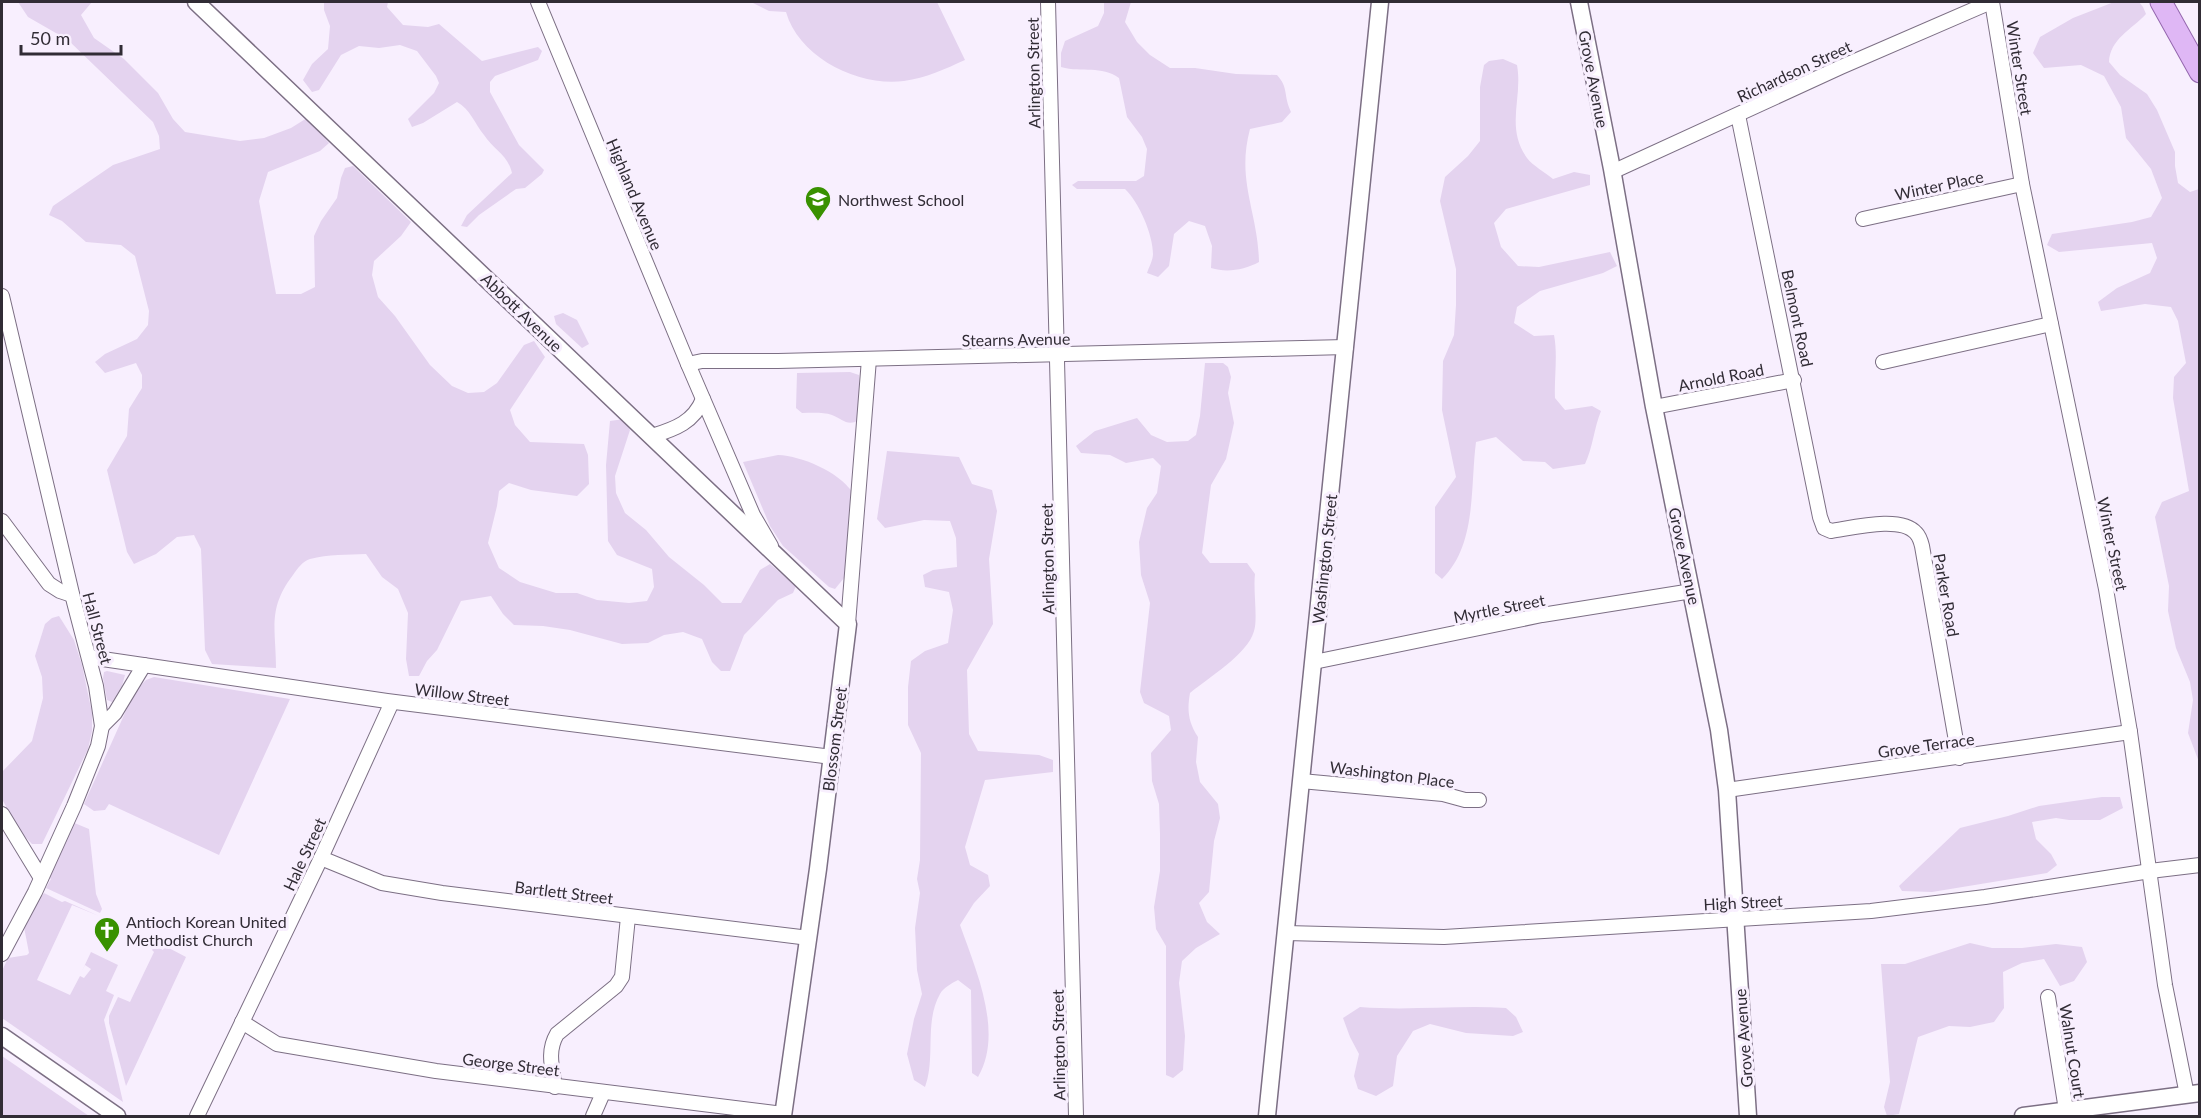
<svg xmlns="http://www.w3.org/2000/svg" width="2201" height="1118" font-family="Lato,sans-serif">
<rect width="100%" height="100%" fill="#f8effe"/>
<g fill="#e4d3ef">
<path d="M18,2H92L81,15L94,38L124,59L158,93L173,119L185,132L240,141L264,138L291,128L307,118L329,143L320,151L268,172L259,201L276,294H301L315,287L314,236L321,221L337,198L341,178L345,168L353,166L411,222L401,236L374,261L372,275L378,297L395,316L430,365L452,386L468,393L484,392L497,383L524,345L534,341L545,357L510,410L515,425L530,442L584,444L588,455L589,484L577,496L531,490L509,483L499,491L497,506L488,543L499,568L520,582L556,593H577L597,600L629,603L647,601L654,587L652,569L617,555L608,541L606,465L610,421L624,419L630,430L615,476L616,493L625,513L646,530L669,557L704,585L722,603H741L760,570L770,564L796,586L793,593L778,600L744,635L730,671H721L712,662L702,639L683,632L664,635L648,643L622,644L570,630L543,626L514,625L503,614L491,596L461,601L437,650L427,661L419,676H409L406,659L408,613L398,589L382,577L366,554C348,555 328,554 310,559C303,561 297,569 293,575C267,609 276,629 276,668L212,664L205,650L201,549L194,535L177,537L156,554L134,564L127,552L107,470L127,436L129,409L142,388V375L136,363L105,373L95,362L105,354L137,339L148,325L149,311L135,256L121,245L86,242L62,221L49,215L53,206L113,165L160,149L159,136L153,122L68,40L28,17Z"/>
<path d="M324,2H388L387,7L403,25L428,27L439,24L482,61L538,47L542,51L538,60L495,76L490,82V92L519,145L544,170L542,174L525,188L516,189L479,215L467,227L461,226L467,215L512,173C508,155 493,149 484,135C475,124 470,109 457,102L423,123L412,127L408,119L434,93L439,83L436,76L417,51L400,45L379,48L359,46L341,55L319,90L312,92L303,80L312,64L328,49L330,26L324,10Z"/>
<path d="M751,2H937L965,60C945,69 926,78 904,81C859,87 799,58 786,12L769,11Z"/>
<path d="M1104,2H1131L1125,22L1137,42L1150,55L1170,68H1195L1236,74L1277,75C1289,88 1283,96 1291,112L1282,122L1250,129C1236,181 1258,212 1259,262C1244,270 1227,273 1211,268L1212,246L1205,226L1189,221L1174,234L1169,266L1158,277L1147,273C1149,267 1153,260 1153,254C1153,235 1139,202 1125,189H1077L1072,185L1078,181H1136L1144,176L1147,149L1142,137L1127,117L1119,78C1101,65 1083,73 1061,67V53L1065,41L1098,26L1104,13Z"/>
<path d="M2114,2H2139L2143,7L2146,14C2131,30 2110,39 2109,62L2120,75L2147,94L2157,110L2175,152V166L2178,183L2190,192L2199,189V762L2188,733L2193,700L2190,682L2176,648L2168,611L2169,586L2155,517L2162,502L2189,491L2173,398L2174,377L2186,363L2178,321L2171,307L2145,304L2101,311L2098,302L2117,288L2150,273L2157,258L2152,243L2059,252L2047,245L2052,234L2132,222L2151,217L2162,198L2151,169L2126,138L2121,107L2104,76L2081,65L2044,68L2033,53L2040,37L2073,18Z"/>
<path d="M1503,59L1517,65C1523,98 1505,127 1527,158C1533,166 1545,172 1553,179L1574,172L1590,175V185L1506,209L1494,223L1501,247L1518,266L1539,267L1610,252L1617,266L1603,273L1540,291L1517,307L1514,323L1534,336L1554,335C1558,355 1554,378 1555,398L1565,410L1592,406L1601,411C1594,428 1593,447 1585,464L1553,469L1545,462L1523,461L1496,437L1476,442C1470,488 1477,545 1442,579L1435,573V507L1456,477L1442,410L1443,361L1454,335L1456,305V269L1440,201L1445,177L1468,156L1480,141V87L1484,65L1489,61Z"/>
<polygon points="563,313 577,320 589,344 582,348 556,324 554,316"/>
<path d="M1205,363H1223L1228,367L1231,377L1228,393L1234,423L1226,459L1211,485L1202,553L1210,563H1247L1255,574C1253,590 1258,619 1254,631C1248,654 1208,678 1190,693C1187,710 1188,722 1198,737L1196,762L1200,782L1218,804L1220,818L1214,841L1209,892L1199,903L1207,922L1220,934L1196,948L1182,961L1179,983L1185,1036L1183,1070L1173,1078L1166,1075V946L1156,929L1154,907L1160,871V834L1159,804L1152,781L1151,753L1171,730L1169,716L1144,703L1140,692L1150,603L1141,575L1139,542L1147,508L1157,493L1161,466L1153,458L1126,463L1110,455L1081,453L1076,446L1095,431L1137,418L1151,435L1167,442L1188,441L1196,435L1200,416Z"/>
<path d="M850,372L859,375V420C847,427 843,419 832,415C823,412 812,413 802,413L796,408L797,373Z"/>
<path d="M887,451L959,457L972,484L992,490L997,511L989,559L993,624L967,670L969,734L978,751L1039,755L1053,760V772L985,780L965,847L970,865L988,875L990,886L974,903L960,925C976,970 1004,1033 978,1077L972,1073L971,990L958,980C952,983 943,988 940,994C924,1022 936,1058 925,1087L914,1080L907,1054L914,1019L922,994L917,970L915,928L920,893L917,879L920,860L921,753L908,725V687L911,661L925,651L948,643L953,610L949,592L925,587L923,575L933,570L957,567L956,538L950,521L924,520L885,528L877,519Z"/>
<path d="M778,455C802,456 839,472 852,492L844,578L835,589L829,587L783,546L770,526L743,462Z"/>
<polygon points="59,616 74,640 82,665 92,713 92,731 88,749 42,844 32,844 18,829 2,799 2,772 32,741 43,698 42,677 35,656 45,624 52,618"/>
<polygon points="107,671 125,675 122,686 112,702 107,700 103,678 104,672"/>
<polygon points="154,677 290,699 219,855 109,804 105,810 94,811 84,804 129,704 138,688 146,680"/>
<polygon points="2102,797 2120,797 2123,808 2100,820 2069,820 2056,818 2032,822 2036,839 2051,854 2057,865 2047,873 1932,892 1902,891 1899,886 1960,828 2008,816 2039,806"/>
<polygon points="72,822 89,829 96,894 102,909 100,913 46,888 51,879 46,876"/>
<polygon points="44,893 62,902 65,901 99,916 72,905 37,980 70,995 80,976 84,978 91,969 85,965 82,971 91,952 118,965 106,991 114,995 104,1020 123,1102 2,1018 2,971 8,958 27,955 29,953 24,927 38,894 42,896"/>
<polygon points="1970,943 1992,948 2022,948 2056,944 2082,947 2087,962 2074,981 2060,986 2044,959 2022,963 2003,972 2004,1008 1994,1022 1970,1027 1949,1026 1918,1037 1899,1114 1887,1116 1884,1107 1890,1082 1881,964 1905,964"/>
<polygon points="155,946 163,950 165,946 186,957 126,1086 109,1023 109,1016 118,997 130,1002 154,952 152,950"/>
<path d="M1360,1007C1409,1011 1457,1005 1506,1008L1516,1017L1523,1032L1513,1036L1466,1033L1430,1024L1413,1031L1397,1056L1393,1086L1376,1096L1358,1089L1354,1076L1359,1054L1350,1037L1343,1018Z"/>
<polygon points="2,1056 89,1116 2,1116"/>
</g>
<g fill="none" stroke-linecap="round" stroke-linejoin="round">
<g stroke="#7c6f84" stroke-width="16">
<g id="minor">
<polyline points="538,2 688,364 753,515 771,546"/>
<polyline points="1048,2 1076,1116"/>
<polyline points="1992,2 2022,184 2106,589 2130,732 2165,985 2187,1095"/>
<path d="M1738,115L1820,517L1824,528L1831,531C1852,528 1901,515 1916,533C1919,536 1921,542 1922,546L1959,758"/>
<polyline points="1612,172 1841,67 1991,2"/>
<polyline points="1863,219 2022,184"/>
<polyline points="2,296 74,602 96,686 102,726 98,746 74,806 35,892 2,954"/>
<polyline points="1883,362 2051,324"/>
<polyline points="688,364 702,361 778,361 1346,347"/>
<polyline points="1654,407 1794,380"/>
<path d="M652,436C675,429 694,422 703,399"/>
<polyline points="2,521 49,584 60,591 72,595"/>
<polyline points="848,624 869,359"/>
<polyline points="89,657 387,701 832,757"/>
<polyline points="1314,662 1542,615 1692,591"/>
<polyline points="102,726 115,713 144,665"/>
<polyline points="1301,781 1443,794 1465,800 1479,800"/>
<polyline points="1727,790 2130,732"/>
<polyline points="2,814 41,878"/>
<polyline points="321,858 382,883 442,893 809,938"/>
<polyline points="1286,933 1444,937 1871,911 1985,897 2150,871 2200,865"/>
<polyline points="2048,997 2066,1110"/>
<polyline points="242,1022 277,1044 436,1071 783,1114"/>
<path d="M555,1087C552,1067 547,1051 557,1034L616,986L622,977L628,917"/>
<polyline points="197,1116 321,858 392,702"/>
<polyline points="593,1116 603,1093"/>
</g>
</g>
<g stroke="#7c6f84" stroke-width="19">
<g id="tertiary">
<polyline points="196,2 848,624 818,869 783,1116"/>
<polyline points="1579,2 1612,169 1654,407 1719,730 1727,790 1748,1116"/>
<polyline points="2,1036 117,1116"/>
<polyline points="1267,1116 1380,2"/>
<polyline points="2023,1116 2200,1093"/>
</g>
</g>
<g stroke="#9467ae" stroke-width="23">
<polyline id="primary" points="2161,2 2200,72"/>
</g>
<use href="#minor" stroke="#fff" stroke-width="14"/>
<use href="#tertiary" stroke="#fff" stroke-width="16"/>
<use href="#primary" stroke="#dfb7f5" stroke-width="21"/>
</g>
<defs>
<g id="school-pin" transform="scale(1.35)"><path d="M0 17L-7.5 6A9.5 9.5 0 1 1 7.5 6Z" fill="#399100" stroke="#f8effe"/><path d="M0-5L7-2L0 1L-7-2ZM-4 1L0 2.5L4 1V4Q0 6-4 4Z" fill="#fff"/></g>
<g id="church-pin" transform="scale(1.35)"><path d="M0 17L-7.5 6A9.5 9.5 0 1 1 7.5 6Z" fill="#399100" stroke="#f8effe"/><path d="M-1.2-6h2.4v3.5h3.3v2.4h-3.3V6h-2.4V-.1h-3.3v-2.4h3.3Z" fill="#fff"/></g>
</defs>
<g fill-rule="evenodd">
<use href="#school-pin" x="818" y="199"/>
<use href="#church-pin" x="107" y="930"/>
</g>
<g text-anchor="middle" dominant-baseline="central" stroke-width="6" stroke-linejoin="round" paint-order="stroke">
<g font-size="16" fill="#312c35" stroke="#f8effe">
<text transform="translate(2020 68) rotate(81)">Winter Street</text>
<text transform="translate(1794 71) rotate(-25)">Richardson Street</text>
<text transform="translate(1033 73) rotate(-91)">Arlington Street</text>
<text transform="translate(1594 79) rotate(79)">Grove Avenue</text>
<text transform="translate(1939 185) rotate(-12)">Winter Place</text>
<text transform="translate(635 194) rotate(67)">Highland Avenue</text>
<text transform="translate(522 312) rotate(44)">Abbott Avenue</text>
<text transform="translate(1798 318) rotate(78)">Belmont Road</text>
<text transform="translate(1016 339) rotate(-1)">Stearns Avenue</text>
<text transform="translate(1721 377) rotate(-11)">Arnold Road</text>
<text transform="translate(2113 544) rotate(78)">Winter Street</text>
<text transform="translate(1685 556) rotate(78)">Grove Avenue</text>
<text transform="translate(1047 559) rotate(-91)">Arlington Street</text>
<text transform="translate(1324 559) rotate(-84)">Washington Street</text>
<text transform="translate(1947 595) rotate(80)">Parker Road</text>
<text transform="translate(1499 608) rotate(-11)">Myrtle Street</text>
<text transform="translate(98 628) rotate(75)">Hall Street</text>
<text transform="translate(462 694) rotate(7)">Willow Street</text>
<text transform="translate(834 739) rotate(-83)">Blossom Street</text>
<text transform="translate(1926 745) rotate(-8)">Grove Terrace</text>
<text transform="translate(1392 774) rotate(7)">Washington Place</text>
<text transform="translate(304 854) rotate(-65)">Hale Street</text>
<text transform="translate(564 892) rotate(7)">Bartlett Street</text>
<text transform="translate(1743 902) rotate(-3)">High Street</text>
<text transform="translate(1743 1038) rotate(-94)">Grove Avenue</text>
<text transform="translate(1058 1045) rotate(-91)">Arlington Street</text>
<text transform="translate(2073 1051) rotate(81)">Walnut Court</text>
<text transform="translate(511 1064) rotate(7)">George Street</text>
</g>
<g font-size="16" fill="#312c35" stroke="#f8effe" text-anchor="start">
<text x="838" y="199">Northwest School</text>
<text x="126" y="921">Antioch Korean United<tspan x="126" dy="18">Methodist Church</tspan></text>
</g>
</g>
<rect width="2201" height="1118" fill="none" stroke="#312c35" stroke-width="6"/>
<path d="M21 45v9h100v-9" fill="none" stroke="#312c35" stroke-width="3"/>
<text x="30" y="45" font-size="18" fill="#312c35" stroke="#f8effe" stroke-width="4.5" paint-order="stroke">50 m</text>
</svg>
